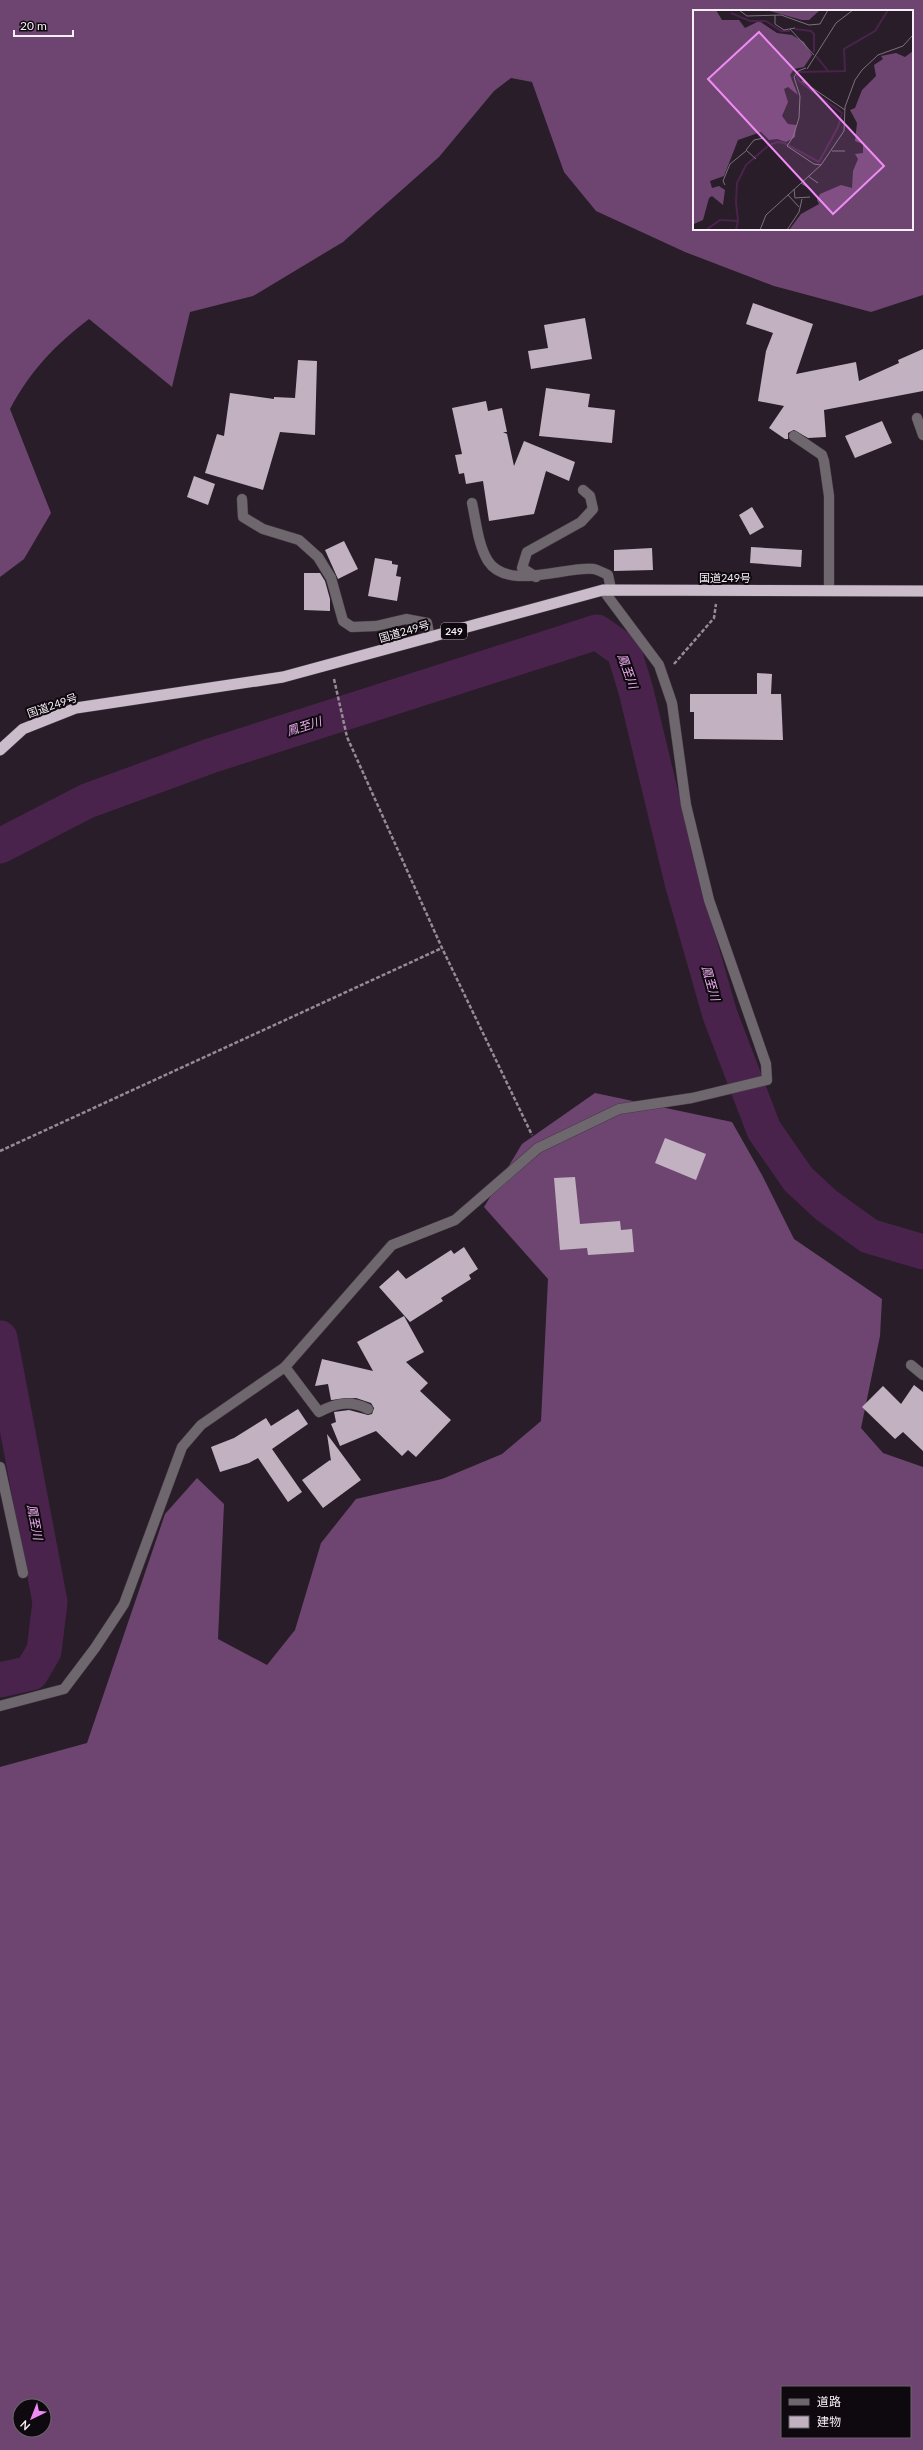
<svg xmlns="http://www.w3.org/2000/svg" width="923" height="2450" font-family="Lato,'Noto Sans JP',sans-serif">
<rect width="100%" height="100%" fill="#291d29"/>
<g fill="#6e4570" fill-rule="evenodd">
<path d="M0,0H923V295L871,312L774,286L685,252L596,211L564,172L532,82L511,78L494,91L439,157L343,242L253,296L190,312L172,387L89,319C54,346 31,370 10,409L51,513L24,559L0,577ZM694,11H912V229H694Z"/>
<path d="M595,1093L732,1122L762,1175L794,1239L882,1299L880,1336L861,1428L883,1453L923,1467V2450H0V1767L87,1743L165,1514L197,1478L224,1504L218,1639L267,1665L295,1630L321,1543L356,1499L442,1479L502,1454L541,1421L548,1279L484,1207L522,1144ZM782,2387H910V2437H782ZM20,2406H44V2430H20Z"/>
</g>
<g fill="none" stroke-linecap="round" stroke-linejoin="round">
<g stroke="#4a234c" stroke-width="35">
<polyline points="0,846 87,801 210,756 597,632 624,651 636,691 682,882 720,1015 764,1130 798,1179 826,1205 869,1236 923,1252"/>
<polyline points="0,1338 50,1602 44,1651 31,1673 0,1680"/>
</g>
</g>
<g fill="#c1b1c1">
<polygon points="753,303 813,324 796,374 856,362 859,381 899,363 898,360 923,349 923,391 824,410 826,437 808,438 794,430 788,433 788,439 785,439 769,428 784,406 758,401 766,351 773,333 746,324"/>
<polygon points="585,318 592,359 531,369 528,351 548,348 544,325"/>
<polygon points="298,360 317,361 315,435 280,432 263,490 205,473 217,434 224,436 230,393 274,399 274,397 295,398"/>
<polygon points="546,388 590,394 588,407 615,410 612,443 539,436"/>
<polygon points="486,401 488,411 502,408 507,432 503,432 507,434 514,466 524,441 575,462 569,481 546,471 534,514 489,521 483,481 466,484 464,473 459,474 455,455 462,454 452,408"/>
<polygon points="882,421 892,443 855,458 845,436"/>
<polygon points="194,476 215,484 208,505 187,497"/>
<polygon points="752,507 764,527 750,535 739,515"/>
<polygon points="344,541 358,569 338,579 325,550"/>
<polygon points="751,547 802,550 801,567 750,563"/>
<polygon points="652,548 653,570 614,571 614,550"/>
<polygon points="375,558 392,561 392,564 398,565 396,576 401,577 397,601 368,596"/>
<polygon points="304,573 320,573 325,581 330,599 330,611 304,610"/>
<polygon points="757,673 772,674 771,694 781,694 783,740 694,739 694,712 690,712 690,694 757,694"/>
<polygon points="665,1138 706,1154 696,1180 655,1163"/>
<polygon points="575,1177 580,1224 620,1221 621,1230 632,1229 634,1252 588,1255 587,1248 560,1250 554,1178"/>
<polygon points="464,1247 478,1269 469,1275 471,1279 441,1298 443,1301 410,1322 379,1287 398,1270 406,1279 451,1250 454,1254"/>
<polygon points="404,1316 424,1352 406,1362 428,1383 420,1391 451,1420 416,1457 408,1450 402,1456 376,1431 340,1446 331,1424 336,1422 334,1412 349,1410 368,1415 372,1414 374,1408 371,1403 356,1398 331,1400 328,1384 315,1386 322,1359 373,1371 357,1342"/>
<polygon points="914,1385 923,1392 923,1451 903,1432 895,1439 862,1407 883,1386 901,1404"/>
<polygon points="298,1409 308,1424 272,1449 302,1492 288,1502 258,1458 249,1463 220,1472 211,1447 234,1438 266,1418 271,1426"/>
<polygon points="327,1434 361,1480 323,1508 302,1480 330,1460 331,1461"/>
</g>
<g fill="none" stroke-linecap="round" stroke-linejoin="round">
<g stroke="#463a46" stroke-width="11">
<g id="service">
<polyline points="917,418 923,435"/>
<polyline points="794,436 822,455 824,461 829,496 829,590"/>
<polyline points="536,577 522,568 527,552 581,522 593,509 590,496 583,490"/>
</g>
</g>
<g stroke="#463a46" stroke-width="11">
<g id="minor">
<polyline points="242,499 243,517 263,529 299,540 318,557 331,578 343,621 352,627 376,626 406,619 427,623 430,638"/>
<path d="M472,503C476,521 478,545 488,561C508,592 568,565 594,569C598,570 604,573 608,575L611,589"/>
<polyline points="911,1365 923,1375"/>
<path d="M285,1367L319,1412C336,1403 350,1400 368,1409"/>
<polyline points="0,1467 23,1573"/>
<polyline points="0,1706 64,1689 95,1648 124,1604 182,1447 201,1425 285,1367 392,1245 455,1220 538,1148 619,1109 692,1098 767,1080 766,1064 709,900 686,805 672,703 659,665 603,590"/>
</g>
</g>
<g stroke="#463a46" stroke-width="12">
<polyline id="trunk" points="0,750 23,729 76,708 283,677 603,590 923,591"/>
</g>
<g stroke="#958b95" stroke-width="2.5" stroke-dasharray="4 2" stroke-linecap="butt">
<polyline points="674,664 714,618 716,604"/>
<polyline points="334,679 347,737 442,948 532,1135"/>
<polyline points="0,1151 442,948"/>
</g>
<use href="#service" stroke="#6e676e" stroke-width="10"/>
<use href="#minor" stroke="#6e676e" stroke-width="10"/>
<use href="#trunk" stroke="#cabcca" stroke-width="11"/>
</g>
<g text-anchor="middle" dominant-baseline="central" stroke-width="4" stroke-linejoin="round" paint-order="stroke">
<rect fill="#0e090e" stroke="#b1aab1" stroke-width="1" x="441" y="623" width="26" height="16" rx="3"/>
<g font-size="10" font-weight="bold" fill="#f7eff7">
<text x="454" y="631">249</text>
</g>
<g font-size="11" fill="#f7eff7" stroke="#0e090e">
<text x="725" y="577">国道249号</text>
<text transform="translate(404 631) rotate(-16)">国道249号</text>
<text transform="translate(52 705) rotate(-19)">国道249号</text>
</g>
<g font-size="12" font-style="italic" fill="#efaef1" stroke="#0e090e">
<text transform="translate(628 671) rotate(70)">鳳至川</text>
<text transform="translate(304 726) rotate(-18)">鳳至川</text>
<text transform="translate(711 983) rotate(74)">鳳至川</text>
<text transform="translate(35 1522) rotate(79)">鳳至川</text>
</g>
</g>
<g transform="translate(693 10)">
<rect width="220" height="220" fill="#291d29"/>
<path d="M0,0H23L29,10H46L52,18L66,11L84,23L99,25L111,32L119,45L111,57L101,59L97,65L105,85L95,77L91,79L95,92L89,106L95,114L103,115L102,127L93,132L84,129L76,130L68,122L45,130L31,166L17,171L19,178L26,176L32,180L30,195L19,186L16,188L10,210L1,214ZM73,0H127L116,10H109ZM220,41V220H96L108,204L126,194L124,190L127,184L148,175L159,178L160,161L165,149L162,144L170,143V134L162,131L164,113L157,100L162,98L169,80L183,66L181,55L190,49L188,46L203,43L212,47Z" fill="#6e4570"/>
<path fill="none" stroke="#4a234c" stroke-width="2" d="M38,3L57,11H73L88,21H97M102,19L118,21L121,24V42M123,46L135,61M13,220L27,210L45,211M43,220L45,210L43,193L44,173L53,155L76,135L84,132L91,133L126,152L145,117L149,103L106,71L104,66L106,62L152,61L151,39L182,21L195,0"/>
<path fill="none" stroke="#7b717b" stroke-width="1" d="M46,0L54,6L88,5L116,15L127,14L135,0M82,5V14L91,20L102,18M97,19L121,45M113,58L105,61L101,67L107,86L106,108L100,127L94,136L121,154L128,155M114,59L143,13L160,0M109,71L152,100M139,141H152M63,149L53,140L61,130L71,128M115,166L125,173M108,173L119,180M32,175L30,171L37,154L53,141M101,179L102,188L117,187M95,185L106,197M67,220L73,205L128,155L151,121L152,97L162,70L169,60L185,45L210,36L220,25M94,220L106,202L109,189"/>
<path fill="#f08bf5" fill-opacity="0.15" stroke="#f08bf5" stroke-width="2" d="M66,22L191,156L140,204L15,69Z"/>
<rect width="220" height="220" fill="none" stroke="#f7eff7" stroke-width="2"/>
</g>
<rect x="781" y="2386" width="130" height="52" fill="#0e090e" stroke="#6b656b"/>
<rect x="789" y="2399" width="20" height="6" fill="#6e676e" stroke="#6b656b"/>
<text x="817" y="2406" font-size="12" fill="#f7eff7">道路</text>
<rect x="789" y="2416" width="20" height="12" fill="#c1b1c1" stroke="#6b656b"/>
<text x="817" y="2426" font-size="12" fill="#f7eff7">建物</text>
<g transform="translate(32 2418) rotate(223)"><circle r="19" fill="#0e090e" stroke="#6b656b"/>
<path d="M0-3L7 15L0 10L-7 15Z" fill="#f08bf5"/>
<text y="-6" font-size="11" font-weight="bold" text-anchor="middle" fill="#f7eff7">N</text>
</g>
<path d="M14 30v6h59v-6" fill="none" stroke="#f7eff7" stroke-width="2"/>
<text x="20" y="30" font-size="12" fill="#f7eff7" stroke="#0e090e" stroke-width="3" paint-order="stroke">20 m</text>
</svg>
